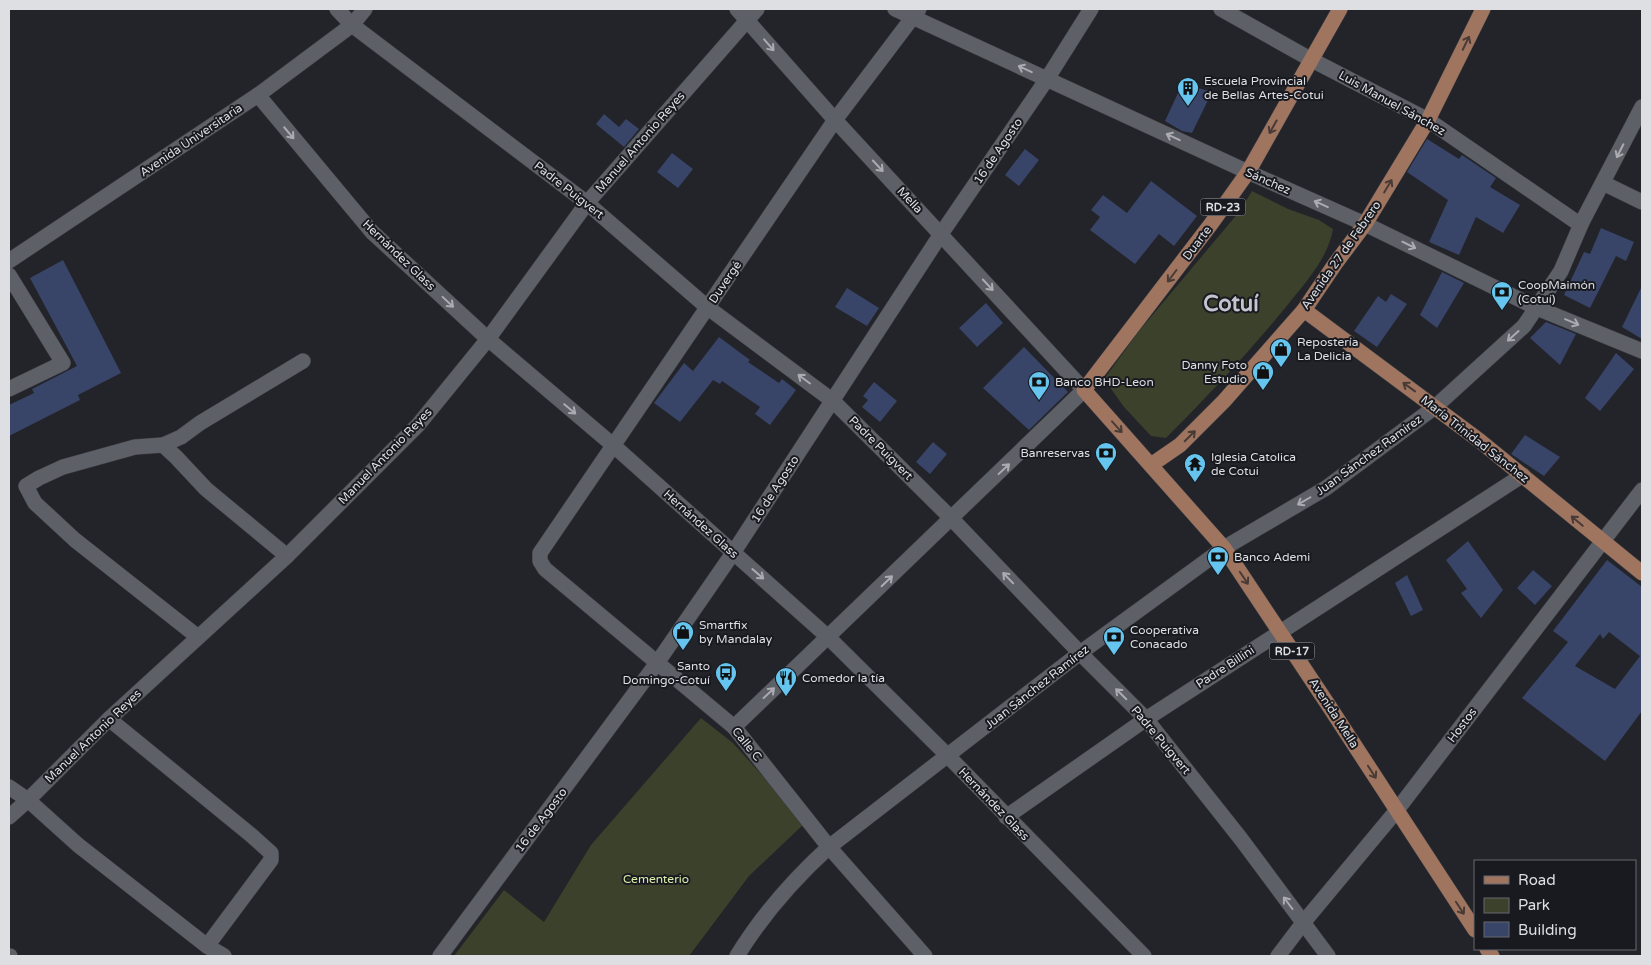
<svg xmlns="http://www.w3.org/2000/svg" width="1651" height="965" font-family="'Varela Round',sans-serif">
<rect width="100%" height="100%" fill="#222429"/>
<g fill="#3b412b">
<path d="M1252,191L1288,209L1319,220L1333,229C1328,259 1304,284 1286,307C1248,353 1208,396 1166,438L1151,436L1124,407L1104,379L1139,331L1239,212Z"/>
<polygon points="701,718 733,743 805,823 749,876 689,956 454,956 504,890 544,922 591,845"/>
</g>
<g fill="#384468" fill-rule="evenodd">
<polygon points="1184,80 1198,88 1212,92 1192,133 1182,131 1165,121"/>
<polygon points="604,114 619,127 626,119 639,129 624,147 596,124"/>
<polygon points="1427,139 1459,159 1462,155 1496,178 1490,187 1520,205 1503,233 1476,217 1459,255 1429,242 1448,200 1407,172"/>
<polygon points="1025,149 1039,160 1019,186 1005,175"/>
<polygon points="672,153 693,169 678,188 657,172"/>
<polygon points="1151,181 1197,216 1174,246 1159,234 1135,264 1090,230 1100,217 1091,210 1103,195 1127,213"/>
<polygon points="1601,228 1634,242 1626,261 1616,256 1590,308 1564,295 1584,252 1590,254"/>
<polygon points="63,260 121,373 78,395 80,400 9,436 9,405 34,393 32,389 77,366 30,278"/>
<polygon points="1442,272 1464,283 1437,328 1420,315"/>
<polygon points="1642,286 1642,339 1622,327"/>
<polygon points="847,288 879,308 867,326 835,307"/>
<polygon points="1391,294 1407,304 1377,347 1354,331 1378,296 1386,302"/>
<polygon points="986,303 1003,323 977,347 959,328"/>
<polygon points="1546,322 1576,334 1560,365 1530,338"/>
<polygon points="719,337 750,360 748,362 779,383 782,379 796,390 770,425 755,414 760,407 722,381 720,384 713,380 680,422 654,403 684,363 693,371"/>
<polygon points="1024,347 1068,392 1029,430 983,388"/>
<polygon points="1616,353 1634,369 1600,411 1585,398"/>
<polygon points="874,382 897,401 880,422 862,407 868,400 863,396"/>
<polygon points="1525,435 1560,457 1544,476 1511,454"/>
<polygon points="933,442 947,454 930,474 916,462"/>
<polygon points="1468,541 1503,590 1481,618 1461,593 1467,589 1446,560"/>
<path d="M1607,560L1642,587V711L1605,761L1522,698L1568,642L1553,631ZM1609,632L1640,656L1615,689L1575,666L1600,634L1603,639Z"/>
<polygon points="1533,570 1552,586 1535,605 1517,588"/>
<polygon points="1407,575 1423,610 1411,616 1395,583"/>
</g>
<g fill="none" stroke-linecap="round" stroke-linejoin="round">
<g stroke="#3d3f44" stroke-width="16">
<g id="minor">
<polyline points="337,9 352,25 587,203 707,307 833,401 951,518 1080,653 1146,719 1241,839 1328,956"/>
<polyline points="919,9 835,120 540,553 540,561 545,569 734,727 829,847 925,956"/>
<polyline points="1221,9 1310,59 1428,120 1575,221 1582,222"/>
<polyline points="258,95 372,232 488,339 614,446 828,637 948,756 1144,956"/>
<polyline points="1603,183 1642,202"/>
<polyline points="1365,224 1537,308 1642,351"/>
<polyline points="9,275 63,363 9,389"/>
<polyline points="163,445 181,437 200,423 303,361"/>
<polyline points="198,637 75,540 35,503 26,486 39,478 63,467 135,447 163,445 176,457 206,489 287,556"/>
<polyline points="109,719 251,835 271,853 271,860 207,946"/>
<polyline points="734,727 1084,390"/>
<polyline points="9,787 28,800 78,845 207,946 224,956"/>
<polyline points="9,817 28,800 109,719 287,556 418,425 488,339 587,203 757,9"/>
<polyline points="1006,817 1146,719 1523,475"/>
<polyline points="9,956 10,956"/>
<polyline points="440,956 657,663 733,553 941,234 1047,79 1091,9"/>
<path d="M737,956C761,917 795,878 829,847L1080,653L1224,548L1326,488L1435,407L1524,326L1561,271L1582,222L1642,107"/>
<polyline points="1278,956 1303,923 1397,810 1642,490"/>
</g>
</g>
<g stroke="#3d3f44" stroke-width="16">
<g id="secondary">
<polyline points="737,9 835,120 1084,390"/>
<polyline points="895,9 1248,172 1365,224"/>
<polyline points="9,261 258,95 352,25 365,9"/>
</g>
</g>
<g stroke="#3d3f44" stroke-width="16">
<g id="primary">
<polyline points="1340,9 1248,172 1211,224 1084,390 1224,548 1327,703 1475,930"/>
<polyline points="1304,310 1480,441 1642,573"/>
<polyline points="1151,465 1180,445 1224,401 1304,310 1335,264 1365,224 1428,120 1483,9"/>
<polyline points="1487,949 1492,956"/>
</g>
</g>
<use href="#minor" stroke="#5e6067" stroke-width="15"/>
<use href="#secondary" stroke="#5e6067" stroke-width="15"/>
<use href="#primary" stroke="#a07560" stroke-width="15"/>
</g>
<defs><path id="oneway-shaft" d="M-6 0H5M1.5-3L5.5 0L1.5 3" fill="none" stroke-width="1.6" stroke-linecap="round" stroke-linejoin="round" transform="scale(1.25)"/></defs>
<g stroke="#483a36">
<use href="#oneway-shaft" transform="translate(1466 43) rotate(-64)"/>
<use href="#oneway-shaft" transform="translate(1273 127) rotate(119)"/>
<use href="#oneway-shaft" transform="translate(1388 186) rotate(-59)"/>
<use href="#oneway-shaft" transform="translate(1172 276) rotate(127)"/>
<use href="#oneway-shaft" transform="translate(1409 387) rotate(-144)"/>
<use href="#oneway-shaft" transform="translate(1117 427) rotate(48)"/>
<use href="#oneway-shaft" transform="translate(1190 436) rotate(-45)"/>
<use href="#oneway-shaft" transform="translate(1577 521) rotate(-140)"/>
<use href="#oneway-shaft" transform="translate(1244 578) rotate(56)"/>
<use href="#oneway-shaft" transform="translate(1372 772) rotate(57)"/>
<use href="#oneway-shaft" transform="translate(1460 908) rotate(57)"/>
</g>
<g stroke="#aaacb1">
<use href="#oneway-shaft" transform="translate(769 45) rotate(49)"/>
<use href="#oneway-shaft" transform="translate(1025 69) rotate(-155)"/>
<use href="#oneway-shaft" transform="translate(289 133) rotate(50)"/>
<use href="#oneway-shaft" transform="translate(1173 137) rotate(-155)"/>
<use href="#oneway-shaft" transform="translate(1620 151) rotate(117)"/>
<use href="#oneway-shaft" transform="translate(878 166) rotate(47)"/>
<use href="#oneway-shaft" transform="translate(1321 204) rotate(-156)"/>
<use href="#oneway-shaft" transform="translate(1409 245) rotate(26)"/>
<use href="#oneway-shaft" transform="translate(988 285) rotate(47)"/>
<use href="#oneway-shaft" transform="translate(448 302) rotate(43)"/>
<use href="#oneway-shaft" transform="translate(1572 322) rotate(23)"/>
<use href="#oneway-shaft" transform="translate(1513 336) rotate(138)"/>
<use href="#oneway-shaft" transform="translate(804 379) rotate(-143)"/>
<use href="#oneway-shaft" transform="translate(570 409) rotate(40)"/>
<use href="#oneway-shaft" transform="translate(1004 469) rotate(-43)"/>
<use href="#oneway-shaft" transform="translate(1304 501) rotate(150)"/>
<use href="#oneway-shaft" transform="translate(758 574) rotate(41)"/>
<use href="#oneway-shaft" transform="translate(1008 578) rotate(-134)"/>
<use href="#oneway-shaft" transform="translate(887 581) rotate(-44)"/>
<use href="#oneway-shaft" transform="translate(769 693) rotate(-43)"/>
<use href="#oneway-shaft" transform="translate(1121 694) rotate(-135)"/>
<use href="#oneway-shaft" transform="translate(1288 903) rotate(-127)"/>
</g>
<defs>
<g id="building-pin" transform="scale(1.125)"><path d="M0 17L-7.5 6A9.5 9.5 0 1 1 7.5 6Z" fill="#65c5ee" stroke="#181a20"/><path d="M-4-6H4V6H1V3H-1V6H-4ZM-2.5-4.3h1.7v1.8h-1.7ZM.8-4.3h1.7v1.8H.8ZM-2.5-1h1.7V.8h-1.7ZM.8-1h1.7V.8H.8Z" fill="#111"/></g>
<g id="bank-pin" transform="scale(1.125)"><path d="M0 17L-7.5 6A9.5 9.5 0 1 1 7.5 6Z" fill="#65c5ee" stroke="#181a20"/><path d="M-6-4H6V4H-6ZM0-2.3a2.3 2.3 0 1 0 0 4.6a2.3 2.3 0 1 0 0-4.6Z" fill="#111"/></g>
<g id="shop-pin" transform="scale(1.125)"><path d="M0 17L-7.5 6A9.5 9.5 0 1 1 7.5 6Z" fill="#65c5ee" stroke="#181a20"/><path d="M-5-2.5h2.3a2.7 3.5 0 0 1 5.4 0H5L5.5 6h-11ZM-1.5-2.5h3a1.5 2.3 0 0 0-3 0Z" fill="#111"/></g>
<g id="temple-pin" transform="scale(1.125)"><path d="M0 17L-7.5 6A9.5 9.5 0 1 1 7.5 6Z" fill="#65c5ee" stroke="#181a20"/><path d="M0-6L5-2H3V0L6.5 2.5H4V6H1.5V3h-3V6H-4V2.5H-6.5L-3 0V-2H-5Z" fill="#111"/></g>
<g id="bus-pin" transform="scale(1.125)"><path d="M0 17L-7.5 6A9.5 9.5 0 1 1 7.5 6Z" fill="#65c5ee" stroke="#181a20"/><path d="M-5-6H5V4H4V6H2V4H-2V6H-4V4H-5ZM-3.5-4V0h7V-4ZM-3.5 1.2v1.5H-2V1.2ZM2 1.2v1.5H3.5V1.2Z" fill="#111"/></g>
<g id="restaurant-pin" transform="scale(1.125)"><path d="M0 17L-7.5 6A9.5 9.5 0 1 1 7.5 6Z" fill="#65c5ee" stroke="#181a20"/><path d="M-5-6h1v4h1v-4h1v4h1v-4h1v5L-1.5 .5V6h-2V.5L-5-1ZM5-6V6H3V1.5H1.5Q1.5-4 5-6Z" fill="#111"/></g>
</defs>
<g fill-rule="evenodd">
<use href="#building-pin" x="1188" y="88"/>
<use href="#bank-pin" x="1502" y="292"/>
<use href="#shop-pin" x="1281" y="349"/>
<use href="#shop-pin" x="1263" y="372"/>
<use href="#bank-pin" x="1039" y="382"/>
<use href="#bank-pin" x="1106" y="453"/>
<use href="#temple-pin" x="1195" y="464"/>
<use href="#bank-pin" x="1218" y="557"/>
<use href="#shop-pin" x="683" y="632"/>
<use href="#bank-pin" x="1114" y="637"/>
<use href="#bus-pin" x="726" y="673"/>
<use href="#restaurant-pin" x="786" y="678"/>
</g>
<g text-anchor="middle" dominant-baseline="central" stroke-width="4" stroke-linejoin="round" paint-order="stroke">
<g fill="#181a20" stroke="#a2a4a8" stroke-width="1">
<rect x="1200.5" y="198.5" width="45" height="17" rx="4"/>
<rect x="1269.5" y="642.5" width="45" height="17" rx="4"/>
</g>
<g font-size="11" font-weight="bold" fill="#dddfe3">
<text x="1223" y="207">RD-23</text>
<text x="1292" y="651">RD-17</text>
</g>
<g font-size="12" fill="#dddfe3" stroke="#181a20" text-anchor="start">
<text x="1204" y="81">Escuela Provincial<tspan x="1204" dy="14">de Bellas Artes-Cotui</tspan></text>
<text x="1518" y="285">CoopMaimón<tspan x="1518" dy="14">(Cotuí)</tspan></text>
<text x="1297" y="342">Repostería<tspan x="1297" dy="14">La Delicia</tspan></text>
<text x="1247" y="365" text-anchor="end">Danny Foto<tspan x="1247" dy="14">Estudio</tspan></text>
<text x="1055" y="382">Banco BHD-Leon</text>
<text x="1090" y="453" text-anchor="end">Banreservas</text>
<text x="1211" y="457">Iglesia Catolica<tspan x="1211" dy="14">de Cotui</tspan></text>
<text x="1234" y="557">Banco Ademi</text>
<text x="699" y="625">Smartfix<tspan x="699" dy="14">by Mandalay</tspan></text>
<text x="1130" y="630">Cooperativa<tspan x="1130" dy="14">Conacado</tspan></text>
<text x="710" y="666" text-anchor="end">Santo<tspan x="710" dy="14">Domingo-Cotuí</tspan></text>
<text x="802" y="678">Comedor la tía</text>
</g>
<g font-size="12" fill="#dddfe3" stroke="#181a20">
<text transform="translate(1392 103) rotate(29)">Luis Manuel Sánchez</text>
<text transform="translate(191 140) rotate(-34)">Avenida Universitaria</text>
<text transform="translate(640 142) rotate(-49)">Manuel Antonio Reyes</text>
<text transform="translate(998 151) rotate(-56)">16 de Agosto</text>
<text transform="translate(1268 181) rotate(24)">Sánchez</text>
<text transform="translate(569 190) rotate(38)">Padre Puigvert</text>
<text transform="translate(910 200) rotate(47)">Mella</text>
<text transform="translate(1197 243) rotate(-53)">Duarte</text>
<text transform="translate(399 255) rotate(44)">Hernández Glass</text>
<text transform="translate(1341 255) rotate(-55)">Avenida 27 de Febrero</text>
<text transform="translate(725 282) rotate(-56)">Duvergé</text>
<text transform="translate(1475 439) rotate(38)">María Trinidad Sánchez</text>
<text transform="translate(881 448) rotate(45)">Padre Puigvert</text>
<text transform="translate(1369 455) rotate(-36)">Juan Sánchez Ramírez</text>
<text transform="translate(385 456) rotate(-46)">Manuel Antonio Reyes</text>
<text transform="translate(775 489) rotate(-57)">16 de Agosto</text>
<text transform="translate(701 524) rotate(42)">Hernández Glass</text>
<text transform="translate(1225 667) rotate(-33)">Padre Billini</text>
<text transform="translate(1037 687) rotate(-38)">Juan Sánchez Ramírez</text>
<text transform="translate(1334 713) rotate(57)">Avenida Mella</text>
<text transform="translate(1462 725) rotate(-53)">Hostos</text>
<text transform="translate(93 736) rotate(-44)">Manuel Antonio Reyes</text>
<text transform="translate(1161 740) rotate(50)">Padre Puigvert</text>
<text transform="translate(747 744) rotate(51)">Calle C</text>
<text transform="translate(994 804) rotate(46)">Hernández Glass</text>
<text transform="translate(541 820) rotate(-53)">16 de Agosto</text>
</g>
<g font-size="12" fill="#dbefa8" stroke="#181a20">
<text x="656" y="879">Cementerio</text>
</g>
<g font-size="22" font-weight="bold" fill="#c2c5cd" stroke="#181a20">
<text x="1231" y="304">Cotuí</text>
</g>
</g>
<rect width="1651" height="965" fill="none" stroke="#dddfe3" stroke-width="20"/>
<rect x="1474" y="860" width="162" height="90" fill="#181a20" stroke="#67696e"/>
<rect x="1484" y="876" width="25" height="8" fill="#a07560" stroke="#67696e"/>
<text x="1518" y="885" font-size="15" fill="#dddfe3">Road</text>
<rect x="1484" y="898" width="25" height="15" fill="#3b412b" stroke="#67696e"/>
<text x="1518" y="910" font-size="15" fill="#dddfe3">Park</text>
<rect x="1484" y="922" width="25" height="15" fill="#384468" stroke="#67696e"/>
<text x="1518" y="935" font-size="15" fill="#dddfe3">Building</text>
</svg>
